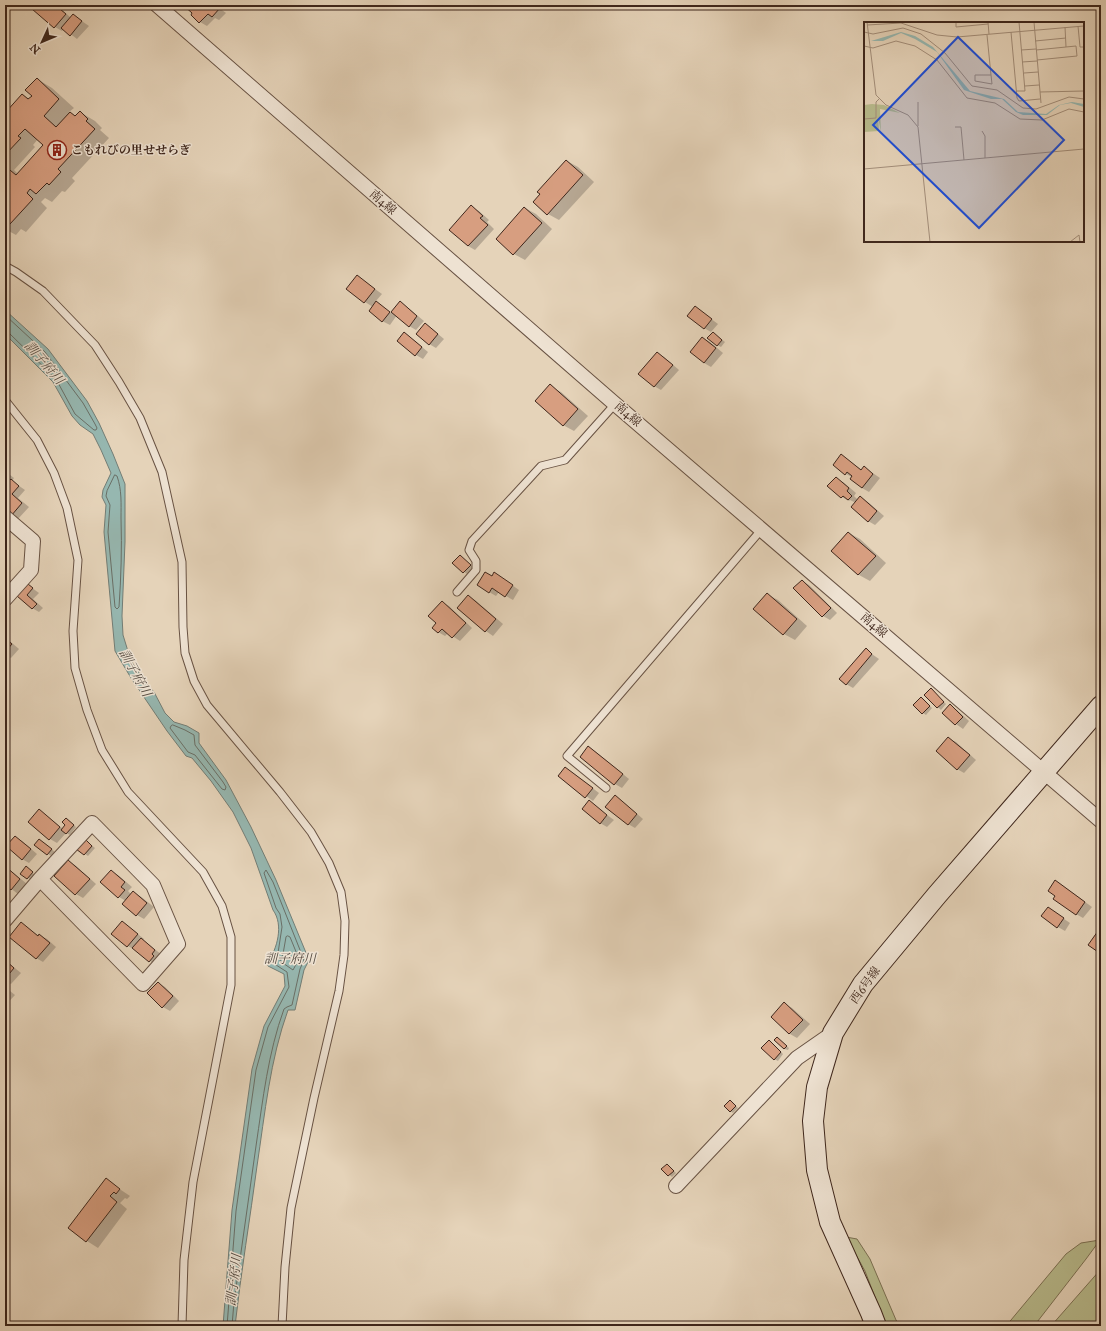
<svg xmlns="http://www.w3.org/2000/svg" width="1106" height="1331" font-family="'IM FELL Great Primer','Noto Serif JP',serif">
<rect width="100%" height="100%" fill="#e5d3b9"/>
<filter id="stains"><feTurbulence type="fractalNoise" baseFrequency=".005" numOctaves="4"/><feColorMatrix values="0 0 0 0 .2 0 0 0 0 .09 0 0 0 0 .02 0 0 0 .5 -.17"/></filter>
<radialGradient id="worn" r=".72"><stop offset=".6" stop-color="#630" stop-opacity="0"/><stop offset="1" stop-color="#630" stop-opacity=".3"/></radialGradient>
<g fill="#b8bb8d" stroke="#7c7154">
<polygon points="846,1237 857,1239 870,1259 896,1320 900,1326 886,1326 865,1271"/>
<polygon points="1100,1240 1086,1259 1034,1326 1006,1326 1066,1254 1081,1243"/>
<polygon points="1101,1269 1101,1326 1051,1326"/>
</g>
<path fill="#96b7b0" stroke="#737d75" d="M5,310L48,349L87,401L99,423L113,454L125,484V542L122,616L123,635L131,661L146,683L154,692L165,713L174,722L187,726L199,733V743L226,780L251,827L276,880L309,960L304,970L295,1010H288C270,1060 265,1113 257,1166C250,1219 241,1272 235,1326H223L232,1210L252,1069L264,1026L285,986L284,974L268,966V962C277,949 284,925 273,910L251,848L233,812L211,781L192,758L186,756L167,731L131,678L115,651L104,532L106,505L102,497L103,490L111,473L101,450L93,434L80,425L72,416L53,382L5,334Z"/>
<g fill="#0003" fill-rule="evenodd">
<polygon points="34,5 57,5 71,18 73,15 89,26 77,39 64,29 62,31 55,27 34,9 36,6"/>
<polygon points="185,5 209,5 212,8 215,5 226,13 219,20 215,18 207,26 200,22 192,15 194,13"/>
<path d="M37,79L52,88L74,108L69,112L76,116L80,112L95,121L102,128L100,130L109,138L72,178L75,181L65,192L62,191L52,202L45,198L41,202L47,208L26,232L21,229L16,235L5,229V114L23,95L30,99L33,96ZM38,139L44,145L18,174L14,170L35,147L33,145Z"/>
<polygon points="567,161 578,167 594,182 559,220 548,214"/>
<polygon points="472,207 479,211 489,220 487,222 494,229 475,250 468,246"/>
<polygon points="525,208 536,214 552,229 525,260 514,254 497,239"/>
<polygon points="357,276 382,294 375,302 391,313 400,303 407,307 424,321 416,330 409,326 397,315 390,325 382,321 373,307 365,302 347,289"/>
<polygon points="695,307 718,324 711,332 704,328"/>
<polygon points="425,324 432,329 444,339 436,348 429,344"/>
<polygon points="404,333 411,338 428,352 423,359 416,355"/>
<polygon points="716,335 725,342 721,347 717,345"/>
<polygon points="703,338 710,342 723,353 711,367 704,363"/>
<polygon points="657,353 664,357 679,370 661,390 654,386"/>
<polygon points="550,386 561,392 588,416 574,431 563,425"/>
<polygon points="841,456 862,470 864,467 880,478 869,492 862,488 852,477 846,474"/>
<polygon points="5,471 14,478 12,481 25,490 18,498 29,507 18,519 5,510 5,505 8,502 5,499"/>
<polygon points="836,478 843,482 856,493 854,496 858,500 861,497 868,502 884,516 875,525 868,521 856,503 850,500 849,501 842,497 829,486"/>
<polygon points="849,533 860,539 886,563 870,581 859,575 833,551"/>
<polygon points="463,558 473,567 467,574 453,563"/>
<polygon points="492,577 502,578 519,590 513,600 499,592 496,596 489,592"/>
<polygon points="802,581 809,585 837,613 830,620 823,616 795,588"/>
<polygon points="28,585 39,593 33,599 43,608 39,612 32,608 18,596"/>
<polygon points="767,594 778,600 807,626 795,640 784,634"/>
<polygon points="468,596 475,600 503,624 493,636 486,631 458,608"/>
<polygon points="442,602 449,606 472,628 460,641 448,633 445,636 438,632 438,623"/>
<polygon points="5,637 19,649 11,658 5,655"/>
<polygon points="866,650 879,659 853,688 846,684"/>
<polygon points="5,662 10,666 5,671"/>
<polygon points="931,690 946,704 941,710 925,695"/>
<polygon points="921,698 932,708 926,715 923,713"/>
<polygon points="950,706 957,710 969,721 963,729 956,724 943,713"/>
<polygon points="948,738 956,742 976,760 964,773 957,769"/>
<polygon points="589,748 596,752 629,779 622,788 615,784 581,757"/>
<polygon points="566,768 599,793 593,801 559,776"/>
<polygon points="615,797 622,801 643,819 635,828 628,824"/>
<polygon points="589,802 614,820 607,827 600,823"/>
<polygon points="39,810 46,815 63,829 69,821 76,827 70,835 66,833 57,843 50,839 29,822"/>
<polygon points="15,837 22,841 37,854 29,863 22,859"/>
<polygon points="85,840 95,848 88,856 78,849"/>
<polygon points="43,842 55,852 51,856 36,845"/>
<polygon points="68,861 75,865 96,884 83,898 76,894 55,876"/>
<polygon points="5,866 27,884 18,894 5,884"/>
<polygon points="29,870 35,875 31,880 21,873"/>
<polygon points="111,871 118,875 132,887 128,891 131,894 133,892 140,896 154,907 144,919 137,915 126,901 119,897"/>
<polygon points="1056,881 1092,907 1083,918 1076,914"/>
<polygon points="1048,908 1070,923 1065,931 1058,927"/>
<polygon points="122,922 129,927 144,939 143,940 162,955 157,966 150,961 135,949 135,950 128,946 113,934"/>
<polygon points="21,924 39,936 40,935 47,939 56,947 43,962 36,958"/>
<polygon points="5,960 21,973 11,984 5,981"/>
<polygon points="158,983 165,987 179,1001 170,1011 163,1007"/>
<polygon points="5,987 15,995 5,1006"/>
<polygon points="785,1004 792,1008 810,1024 797,1038 790,1034 772,1017"/>
<polygon points="777,1038 789,1048 788,1050 784,1049"/>
<polygon points="772,1043 783,1054 778,1061 774,1059"/>
<polygon points="730,1101 738,1108 733,1113 730,1111"/>
<polygon points="667,1165 676,1173 672,1177 663,1169"/>
<polygon points="106,1180 130,1196 127,1199 125,1198 120,1203 127,1209 98,1248 87,1241 69,1228"/>
<polygon points="5,1196 10,1201 5,1206"/>
</g>
<g fill="none" stroke-linecap="round" stroke-linejoin="round">
<g stroke="#6a6f66" stroke-width="1">
<polyline points="5,315 45,352 83,403 95,424 97,428 96,430 94,430 75,414 56,379 9,333 5,332"/>
<path d="M115,475L117,476C122,490 121,504 121,518C122,548 121,578 119,607L117,609L115,607L108,532L110,505L106,496L107,491Z"/>
<polygon points="173,725 185,730 194,735 195,745 223,782 226,787 225,790 222,789 195,755 188,752 170,728 171,726"/>
<polygon points="288,936 290,937 299,959 293,970 280,961 283,954 286,937"/>
<path d="M227,1326L236,1211L256,1070L268,1027L289,987L287,972L273,963L278,953L282,927L280,914L276,908L264,873L266,870L273,882L304,960L300,969L292,1005L287,1007L284,1009C268,1053 263,1099 256,1146C249,1198 241,1250 234,1302L232,1326"/>
</g>
</g>
<g fill="#d79e80" stroke="#3f271c">
<polygon points="36,5 55,5 66,14 54,28 32,9"/>
<polygon points="183,5 207,5 211,8 213,5 216,5 220,8 212,17 208,14 199,23 191,15 192,13"/>
<polygon points="73,14 82,21 70,36 61,28"/>
<polygon points="37,78 59,99 44,116 56,127 70,112 75,116 80,111 88,119 86,121 95,129 58,169 61,172 49,185 47,183 36,194 30,189 27,193 33,199 10,224 7,221 5,223 5,166 16,175 43,145 25,129 18,136 21,138 5,155 5,113 22,94 28,99 32,96 25,90"/>
<polygon points="566,160 583,175 547,215 533,202 540,194 537,192"/>
<polygon points="471,205 483,216 480,218 488,225 468,246 449,230"/>
<polygon points="524,207 542,223 513,255 496,239"/>
<polygon points="357,275 375,289 364,303 346,289"/>
<polygon points="376,301 390,312 382,322 369,311"/>
<polygon points="400,301 417,316 409,327 391,312"/>
<polygon points="695,306 712,319 704,329 687,316"/>
<polygon points="425,323 438,334 429,345 416,334"/>
<polygon points="404,332 422,347 415,356 397,341"/>
<polygon points="713,332 722,340 717,346 707,338"/>
<polygon points="702,337 716,348 704,363 690,352"/>
<polygon points="657,352 673,365 654,387 638,374"/>
<polygon points="550,384 578,409 563,426 535,401"/>
<polygon points="841,454 861,470 864,466 873,474 862,488 850,479 852,476 847,472 845,475 833,465"/>
<polygon points="836,477 849,488 847,491 852,496 848,500 843,496 841,498 827,486"/>
<polygon points="11,479 19,486 12,494 22,503 11,516 5,511 5,504 7,502 5,500 5,485"/>
<polygon points="860,496 877,511 868,522 851,507"/>
<polygon points="848,532 876,556 858,575 831,551"/>
<polygon points="460,555 471,565 463,573 452,563"/>
<polygon points="485,572 492,576 494,572 513,585 505,597 492,588 489,593 477,585"/>
<polygon points="802,580 831,608 822,617 793,588"/>
<polygon points="28,584 33,588 27,595 37,604 32,609 17,596"/>
<polygon points="767,593 797,619 783,635 753,609"/>
<polygon points="468,595 496,619 485,632 457,608"/>
<polygon points="442,601 466,623 452,638 442,629 438,633 432,628 436,623 428,616"/>
<polygon points="5,638 12,644 5,652"/>
<polygon points="866,648 872,654 846,685 839,679"/>
<polygon points="931,688 944,702 937,708 924,695"/>
<polygon points="921,697 930,706 922,714 913,705"/>
<polygon points="950,704 963,717 955,725 942,713"/>
<polygon points="948,737 970,755 957,770 936,751"/>
<polygon points="588,746 623,774 614,785 580,757"/>
<polygon points="565,767 593,788 585,798 558,776"/>
<polygon points="615,795 637,814 628,825 605,807"/>
<polygon points="589,800 607,815 600,824 582,809"/>
<polygon points="39,809 60,827 49,840 28,822"/>
<polygon points="66,818 74,825 66,834 61,830 65,825 62,822"/>
<polygon points="15,836 31,849 22,860 6,846"/>
<polygon points="39,839 52,849 47,855 34,845"/>
<polygon points="85,839 92,846 84,855 76,849"/>
<polygon points="68,860 90,879 75,895 54,876"/>
<polygon points="5,866 20,879 11,890 5,885"/>
<polygon points="26,866 33,872 27,879 20,874"/>
<polygon points="111,870 125,882 121,887 125,890 118,898 100,882"/>
<polygon points="1055,880 1085,902 1076,915 1053,899 1055,896 1048,891"/>
<polygon points="133,891 147,903 136,916 122,904"/>
<polygon points="1048,907 1064,918 1057,928 1041,916"/>
<polygon points="122,921 138,934 127,947 111,934"/>
<polygon points="21,922 38,936 39,934 50,943 36,959 9,937"/>
<polygon points="1098,931 1101,933 1101,954 1088,945"/>
<polygon points="141,938 155,950 152,954 154,956 149,962 132,948"/>
<polygon points="5,960 14,968 5,979"/>
<polygon points="158,982 173,996 162,1008 147,993"/>
<polygon points="784,1002 803,1020 789,1034 771,1017"/>
<polygon points="777,1037 787,1046 784,1049 774,1040"/>
<polygon points="769,1040 781,1052 774,1060 761,1048"/>
<polygon points="730,1100 736,1106 730,1112 724,1106"/>
<polygon points="667,1164 674,1171 668,1176 661,1169"/>
<polygon points="106,1178 120,1189 116,1194 114,1192 110,1196 117,1202 86,1242 68,1228"/>
</g>
<g fill="none" stroke-linecap="round" stroke-linejoin="round">
<g stroke="#685243" stroke-width="9">
<g id="lane">
<polyline points="5,266 16,272 43,291 95,345 119,382 140,418 162,472 182,562 183,627 185,653 194,681 207,705 280,792 311,832 329,863 341,892 345,921 344,955 339,991 314,1098 291,1208 285,1267 282,1326"/>
<polyline points="5,400 37,440 54,473 67,508 78,560 73,631 75,668 87,710 102,750 128,792 203,872 222,906 231,937 231,985 193,1182 184,1260 182,1326"/>
<polyline points="457,592 476,570 476,561 469,550 472,541 541,466 565,460 615,404"/>
<polyline points="606,788 567,756 762,529"/>
</g>
</g>
<g stroke="#685243" stroke-width="16">
<g id="street">
<polyline points="157,5 615,404 1101,821"/>
<polyline points="5,517 33,541 31,570 5,599"/>
<polyline points="5,920 40,879 92,823 153,885 178,944 143,984 40,879"/>
<polyline points="676,1186 797,1058 833,1033"/>
</g>
</g>
<g stroke="#3f271c" stroke-width="22">
<polyline id="secondary" points="876,1326 871,1313 830,1222 817,1170 813,1121 817,1087 833,1033 863,984 937,895 1101,706"/>
</g>
<use href="#lane" stroke="#eee2d2" stroke-width="7"/>
<use href="#street" stroke="#eee2d2" stroke-width="14"/>
<use href="#secondary" stroke="#eee2d2" stroke-width="20"/>
</g>
<defs>
<g id="building-ring" transform="scale(1)"><circle r="9.5" fill="#eee2d2" stroke="#8f2418" stroke-width="1.5"/><path d="M-4-6H4V6H1V3H-1V6H-4ZM-2.5-4.3h1.7v1.8h-1.7ZM.8-4.3h1.7v1.8H.8ZM-2.5-1h1.7V.8h-1.7ZM.8-1h1.7V.8H.8Z" fill="#8f2418"/></g>
</defs>
<g fill-rule="evenodd">
<use href="#building-ring" x="57" y="150"/>
</g>
<g text-anchor="middle" dominant-baseline="central" stroke-width="3" stroke-linejoin="round" paint-order="stroke">
<g font-size="12" font-weight="bold" fill="#3f271c" stroke="#eee2d2" text-anchor="start">
<text x="71" y="150">こもれびの里せせらぎ</text>
</g>
<g font-size="12" fill="#3f271c" stroke="#eee2d2">
<text transform="translate(383 202) rotate(41)">南4線</text>
<text transform="translate(628 414) rotate(41)">南4線</text>
<text transform="translate(874 625) rotate(41)">南4線</text>
<text transform="translate(865 985) rotate(-54)">西6号線</text>
</g>
<g font-size="13" font-style="italic" fill="#554b41" stroke="#eee2d2">
<text transform="translate(44 363) rotate(49)">訓子府川</text>
<text transform="translate(135 673) rotate(61)">訓子府川</text>
<text x="290" y="959">訓子府川</text>
<text transform="translate(234 1280) rotate(-83)">訓子府川</text>
</g>
</g>
<g transform="translate(864 22)">
<rect width="220" height="220" fill="#e5d3b9"/>
<path d="M8,82L20,83L36,91L16,87L17,110L14,95L15,109L0,110V83Z" fill="#b8bb8d"/>
<path d="M37,10L51,14L69,25L106,69L140,77L154,90L182,92L195,83L208,80L220,82V85L207,81L196,83L183,93H159L152,90L138,77H127L100,68L73,30L51,17L37,11L19,19H7Z" fill="#96b7b0"/>
<path fill="none" stroke="#a38e7a" stroke-width="1" d="M3,0L12,73L22,83L44,93L54,105L66,220M92,0V5L124,2M124,0L125,12M170,0L177,81M3,3L37,1L73,13L93,15L220,4M214,4L216,25H220M201,5L202,25M0,10L9,12L39,6L57,12L81,31L108,64L133,68L159,86L172,87L205,75L220,77M147,10L153,76L155,79L176,77M123,13L127,53L128,62L111,59V53H127M171,19L202,16M0,24L9,26L32,19L51,24L73,38L103,76L131,81L156,97L178,98L205,87L220,90M157,28L172,27M172,28L212,24L213,34L173,38M158,40L173,39M160,51L174,50M161,64L175,63M152,69H161L155,0M176,70L220,69M54,80V104M0,97L12,96V80L15,77M220,98V111M91,105H97L100,138M118,109L121,114V136M0,147L220,127M206,220L215,213L216,220"/>
<path fill="#1d4ed8" fill-opacity="0.15" stroke="#1d4ed8" stroke-width="2" d="M94,15L200,118L115,206L9,103Z"/>
<rect width="220" height="220" fill="none" stroke="#3f271c" stroke-width="2"/>
</g>
<rect width="1106" height="1331" fill="none" stroke="#e5d3b9" stroke-width="20"/>
<rect x="6" y="6" width="1094" height="1319" fill="none" stroke="#3f271c" stroke-width="2"/>
<rect x="10" y="10" width="1086" height="1311" fill="none" stroke="#3f271c"/>
<g transform="translate(42 42) rotate(226)" stroke="#eee2d2" stroke-width="3" paint-order="stroke">
<path d="M0-3L7 15L0 10L-7 15Z" fill="#3f271c"/>
<text y="-6" font-size="11" font-weight="bold" text-anchor="middle" fill="#3f271c">N</text>
</g>
<rect width="100%" height="100%" filter="url(#stains)"/>
<rect width="100%" height="100%" fill="url(#worn)"/>
</svg>
